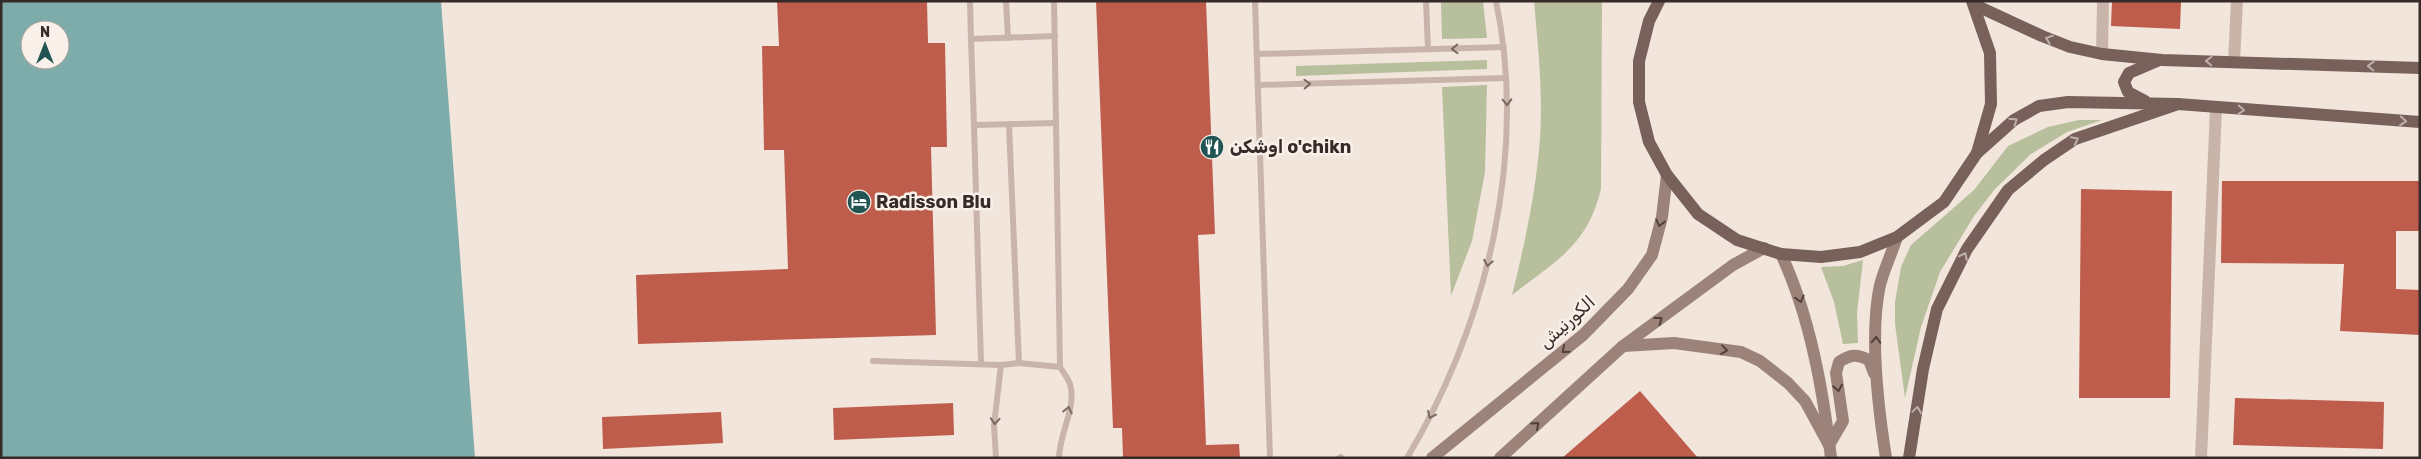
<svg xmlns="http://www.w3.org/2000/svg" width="2421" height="459" font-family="Rubik,'Noto Naskh Arabic',sans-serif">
<rect width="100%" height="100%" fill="#f1e5dc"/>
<g fill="#b7bf9d">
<polygon points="1441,1 1483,1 1487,38 1442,39"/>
<path d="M1534,1H1602L1601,189C1587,247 1555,261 1512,295C1525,243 1536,192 1540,138C1543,93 1538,46 1534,1Z"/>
<polygon points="1487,60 1487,69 1296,76 1296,66"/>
<polygon points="1487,85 1485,172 1472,241 1451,296 1442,87"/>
<polygon points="2079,120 2102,120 2067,132 2031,154 1995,189 1974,216 1940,272 1921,327 1905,398 1895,324 1895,302 1901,267 1911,245 1974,190 2008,146 2048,127"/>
<polygon points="1863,260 1857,313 1858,343 1843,344 1834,302 1821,267 1843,266"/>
</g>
<path fill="#7dacaa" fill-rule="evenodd" d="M1,1H441L475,458H1ZM30,30H60V60H30Z"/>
<g fill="#bf5d4c">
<polygon points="777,1 927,1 928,43 945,43 947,147 931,147 936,335 638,344 636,275 788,269 784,150 764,150 762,46 779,46"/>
<polygon points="1096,1 1206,1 1215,234 1198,235 1206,445 1239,444 1240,458 1123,458 1122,428 1113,428"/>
<polygon points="2112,1 2181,1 2180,29 2111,26"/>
<polygon points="2222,181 2420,181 2420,231 2396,231 2396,289 2420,290 2420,335 2340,331 2344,264 2221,263"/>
<polygon points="2081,189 2172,191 2170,398 2079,398"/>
<polygon points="1640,391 1698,458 1562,458"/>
<polygon points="2235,398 2384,402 2383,449 2233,445"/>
<polygon points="953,403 954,435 834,440 833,408"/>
<polygon points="721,412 723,443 603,449 602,417"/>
</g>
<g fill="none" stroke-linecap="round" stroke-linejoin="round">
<g stroke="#c8b4a9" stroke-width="6">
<polyline points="970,1 971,39"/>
<polyline points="1006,1 1008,38"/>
<polyline points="1054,1 1060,367"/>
<polyline points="1255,1 1270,458"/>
<polyline points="1426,1 1428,49"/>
<polyline points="1055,36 971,39 974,125 1056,123"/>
<polyline points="1257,54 1504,47"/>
<polyline points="1258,85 1506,78"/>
<polyline points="1009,124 1019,363"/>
<polyline points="974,125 981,363"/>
<polyline points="873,361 1001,365"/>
<path d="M996,458L994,425L1001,365L1019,363L1060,367C1063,372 1068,378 1070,384C1077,407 1059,434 1059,458"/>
<polyline points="1339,458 1341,457"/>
<path d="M1407,458C1487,324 1528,156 1496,1"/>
</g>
<g stroke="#c8b4a9" stroke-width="12">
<polyline points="2102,54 2103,1"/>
<polyline points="2234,62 2237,1"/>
<polyline points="2201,458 2216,108"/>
</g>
<g stroke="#9c837a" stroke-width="12">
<path d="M1781,254C1810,316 1823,390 1831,458"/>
<polyline points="1623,346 1674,343 1741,352 1760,361 1788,383 1805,401 1829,445"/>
<path d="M1829,445L1843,421L1836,373L1839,362C1851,354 1857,354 1869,360L1874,373"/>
<polyline points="1432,458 1583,335 1628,289 1652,255 1662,217 1667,175"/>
<polyline points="1500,458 1623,346 1733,265 1764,248"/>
<path d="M1886,458C1878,407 1869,335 1880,285C1884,269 1892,253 1897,237"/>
</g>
<g stroke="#77615a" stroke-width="12">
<polyline points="1659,1 1649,21 1639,61 1639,102 1649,142 1667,175 1698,214 1737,240 1781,254 1821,257 1860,252 1897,237 1944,202 1977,153 1991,104 1990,53 1972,1"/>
<polyline points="1975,5 2042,36 2070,47 2102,54 2162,60 2420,68"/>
<polyline points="2145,101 2128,92 2124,82 2129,73 2157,61"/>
<polyline points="1977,153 2014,120 2039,106 2068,102 2178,104 2420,122"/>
<polyline points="1909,458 1923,369 1937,309 1967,249 2008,190 2044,160 2075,139 2178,104"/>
</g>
</g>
<defs><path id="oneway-chevron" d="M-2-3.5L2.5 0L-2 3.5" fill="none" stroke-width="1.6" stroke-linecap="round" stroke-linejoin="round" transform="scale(1.25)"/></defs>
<g stroke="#beb0a9">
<use href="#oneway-chevron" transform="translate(2049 39) rotate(-159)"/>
<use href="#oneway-chevron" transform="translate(2209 61) rotate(-178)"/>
<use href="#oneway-chevron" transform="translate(2371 66) rotate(-178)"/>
<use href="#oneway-chevron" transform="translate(2241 110) rotate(4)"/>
<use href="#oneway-chevron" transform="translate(2014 121) rotate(-36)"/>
<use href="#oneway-chevron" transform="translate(2403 121) rotate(4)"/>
<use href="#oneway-chevron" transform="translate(2075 140) rotate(-27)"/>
<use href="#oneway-chevron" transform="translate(1964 256) rotate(-63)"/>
<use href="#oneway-chevron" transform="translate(1917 410) rotate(-82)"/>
</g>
<g stroke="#786962">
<use href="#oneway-chevron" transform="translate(1455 49) rotate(178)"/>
<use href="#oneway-chevron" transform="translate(1307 84) rotate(-2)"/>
<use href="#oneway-chevron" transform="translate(1507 102) rotate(88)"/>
<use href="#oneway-chevron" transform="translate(1488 263) rotate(100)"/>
<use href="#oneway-chevron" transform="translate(1068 410) rotate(-77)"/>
<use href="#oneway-chevron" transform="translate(1431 415) rotate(115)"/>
<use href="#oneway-chevron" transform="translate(995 421) rotate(94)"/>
</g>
<g stroke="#50413c">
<use href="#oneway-chevron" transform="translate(1660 223) rotate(104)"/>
<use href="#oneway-chevron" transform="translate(1800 299) rotate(75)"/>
<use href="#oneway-chevron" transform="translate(1659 320) rotate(-37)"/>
<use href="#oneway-chevron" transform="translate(1876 340) rotate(-88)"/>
<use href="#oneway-chevron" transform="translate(1565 350) rotate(141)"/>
<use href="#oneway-chevron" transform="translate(1724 350) rotate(7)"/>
<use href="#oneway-chevron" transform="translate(1838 388) rotate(81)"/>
<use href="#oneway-chevron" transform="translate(1536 425) rotate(-42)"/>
</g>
<defs>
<g id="restaurant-disc" transform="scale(1.25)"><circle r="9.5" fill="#205553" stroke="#f9f0e9"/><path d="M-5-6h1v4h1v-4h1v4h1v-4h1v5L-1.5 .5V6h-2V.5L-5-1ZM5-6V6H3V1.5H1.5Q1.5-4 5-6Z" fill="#fff"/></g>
<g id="hotel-disc" transform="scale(1.25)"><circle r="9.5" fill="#205553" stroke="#f9f0e9"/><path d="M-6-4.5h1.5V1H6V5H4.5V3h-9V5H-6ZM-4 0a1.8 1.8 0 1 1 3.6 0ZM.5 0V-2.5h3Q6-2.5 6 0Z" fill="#fff"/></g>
</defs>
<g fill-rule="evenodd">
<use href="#restaurant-disc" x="1212" y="147"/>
<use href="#hotel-disc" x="859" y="202"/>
</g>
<g text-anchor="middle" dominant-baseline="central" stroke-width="5" stroke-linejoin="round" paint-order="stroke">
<g font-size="18" font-weight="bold" fill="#362b28" stroke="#f9f0e9" text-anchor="start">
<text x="1230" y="147">اوشكن o'chikn</text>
<text x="876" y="202">Radisson Blu</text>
</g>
<g font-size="18" fill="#362b28" stroke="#f9f0e9">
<text transform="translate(1567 322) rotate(-42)">الكورنيش</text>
</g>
</g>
<rect width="2421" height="459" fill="none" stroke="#362b28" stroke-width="5"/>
<g transform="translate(45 45)"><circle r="24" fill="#f9f0e9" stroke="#aba19c"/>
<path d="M0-4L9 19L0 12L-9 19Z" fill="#205553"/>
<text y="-8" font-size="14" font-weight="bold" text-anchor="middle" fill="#362b28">N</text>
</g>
</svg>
